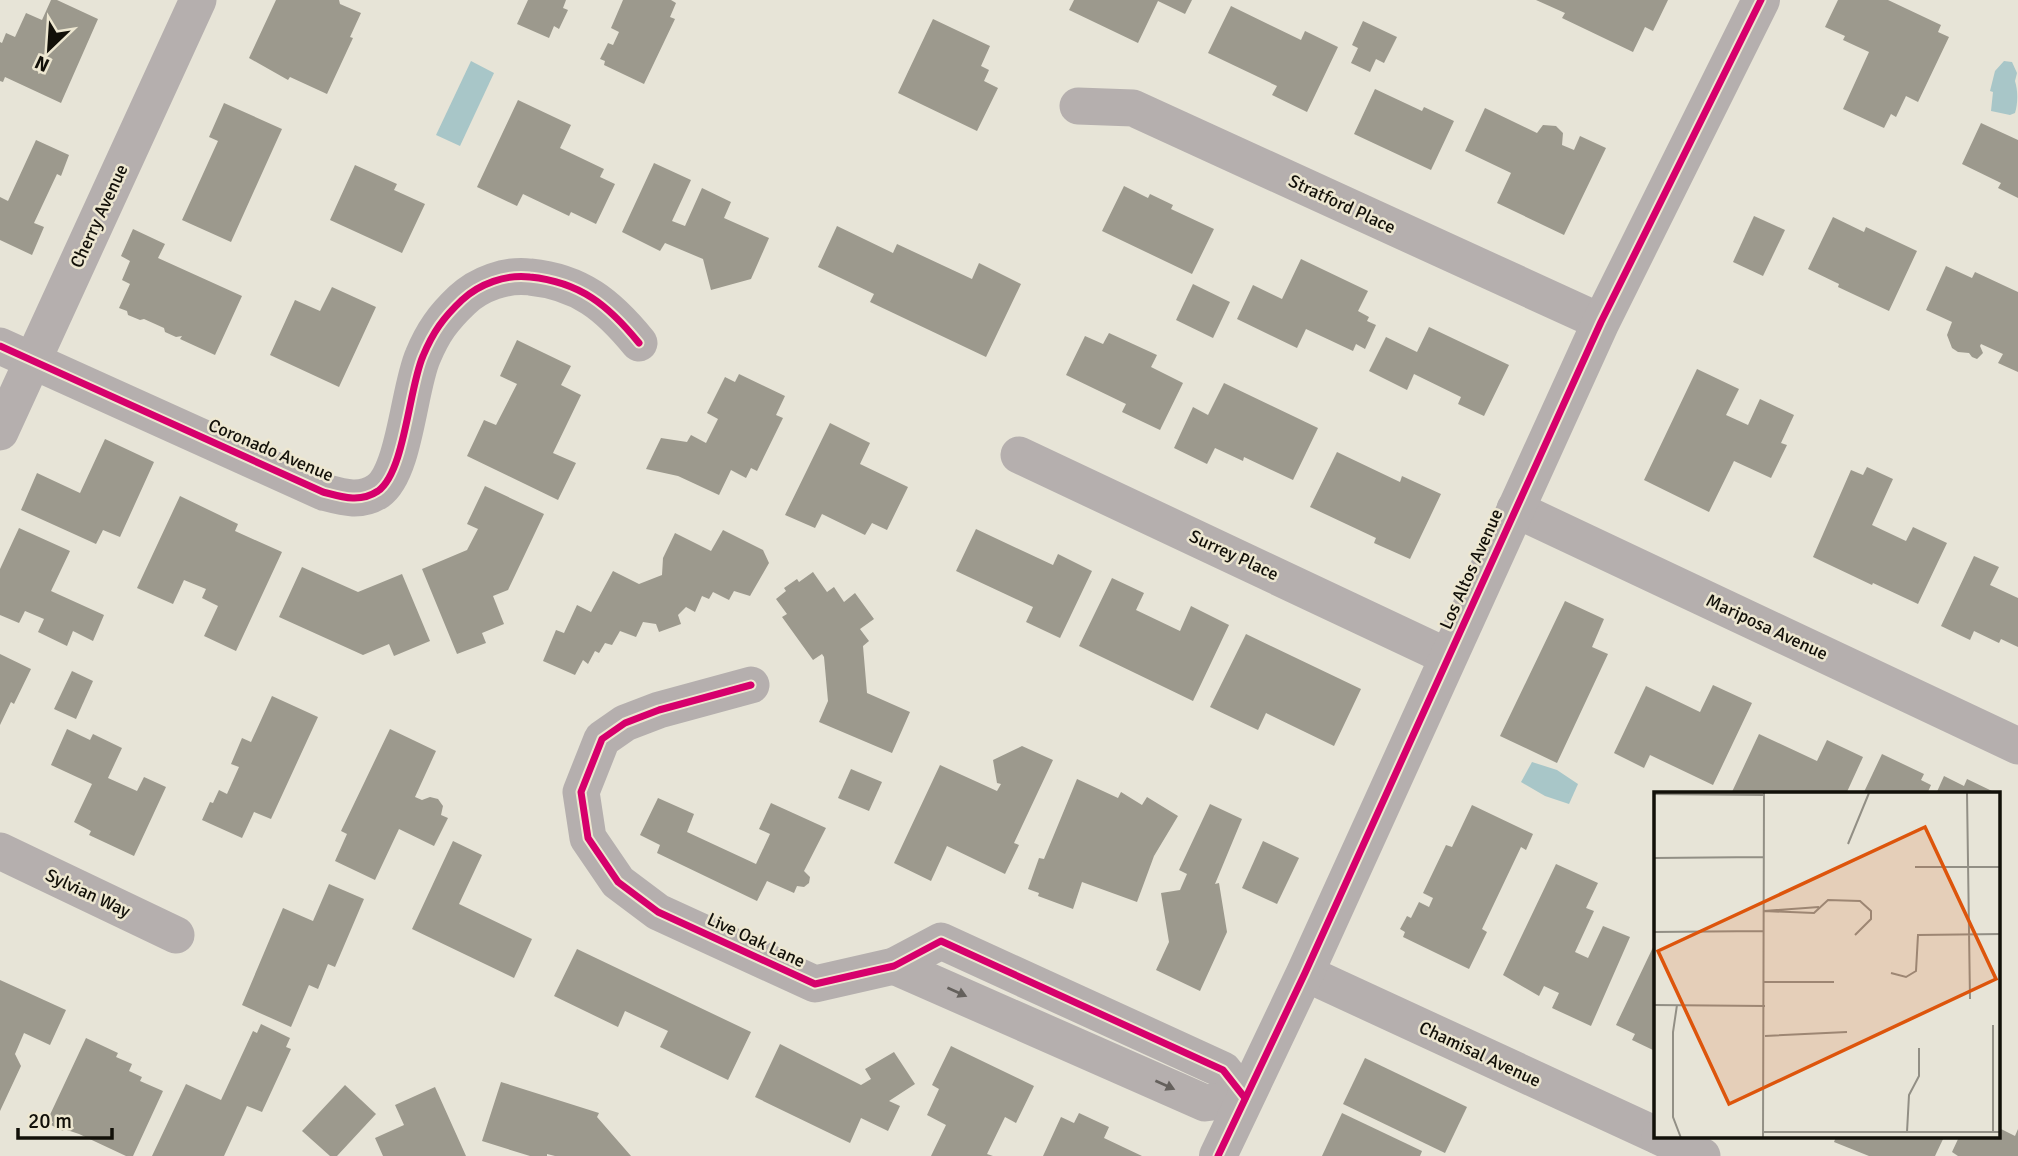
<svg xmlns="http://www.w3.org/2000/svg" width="2018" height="1156" font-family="Signika,sans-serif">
<rect width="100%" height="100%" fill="#e7e4d7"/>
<g fill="#a8c6c8">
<polygon points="471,61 494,73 460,146 436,135"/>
<path d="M2004,61L2012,62L2017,73L2015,81C2018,91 2018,103 2015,113L2010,115L1991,111L1993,92L1990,91L1995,71Z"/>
<polygon points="1532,762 1557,770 1578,784 1569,804 1545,796 1521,782"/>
</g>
<g fill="#9c998d">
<polygon points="51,0 57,0 98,19 61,103 5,77 3,82 0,81 0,42 2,43 6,33 15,37 26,13 42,20"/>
<polygon points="276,0 339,0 340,4 361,13 350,37 353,38 327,94 290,77 288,80 249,58"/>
<polygon points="528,0 566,0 563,8 568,10 559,29 554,26 549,38 517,24"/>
<polygon points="623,0 671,0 676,3 670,17 675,19 644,84 604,65 605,61 600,59 608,43 613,45 619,32 611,28"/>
<polygon points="1074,0 1192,0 1185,14 1158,1 1138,43 1069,10"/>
<polygon points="1536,0 1668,0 1653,31 1645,27 1633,52 1562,18 1565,13"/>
<polygon points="1838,0 1888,0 1941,25 1938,32 1949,37 1918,102 1906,96 1896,117 1891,114 1884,128 1843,109 1869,52 1843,40 1845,36 1825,27"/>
<polygon points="1231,6 1301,40 1305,31 1338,47 1307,112 1272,95 1277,86 1208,53"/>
<polygon points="933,19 990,46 981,66 989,70 984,81 998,88 977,131 898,93"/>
<polygon points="1363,21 1397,37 1384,63 1376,59 1370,72 1351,63 1358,48 1352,45"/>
<polygon points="1375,89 1422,111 1424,107 1454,121 1431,170 1354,134"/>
<polygon points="518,100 571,125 560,148 604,169 600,177 615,184 596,224 571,212 569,216 523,194 517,206 477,187"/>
<polygon points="224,103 282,129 231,242 182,220 218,141 209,137"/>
<polygon points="1485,108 1537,133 1543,125 1556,126 1563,133 1562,145 1574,150 1580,136 1606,148 1564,235 1497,203 1511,173 1465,151"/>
<polygon points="1981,123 2018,140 2018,198 1998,188 2001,183 1962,164"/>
<polygon points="36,140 69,155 61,176 57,174 34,223 44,227 32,255 0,240 0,197 8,201"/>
<polygon points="654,163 691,180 672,221 685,226 702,188 731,202 724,218 769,238 751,279 711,290 703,259 665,243 660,251 622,232"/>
<polygon points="355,165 397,184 394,190 425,204 402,253 330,220"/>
<polygon points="1124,186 1148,198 1150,194 1173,205 1171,209 1214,229 1192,274 1102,231"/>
<polygon points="1754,216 1785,230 1763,276 1733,262"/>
<polygon points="1833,217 1864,232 1866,227 1917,251 1889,311 1838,287 1839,284 1808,269"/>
<polygon points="837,226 893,253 897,244 972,279 979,263 1021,284 986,357 870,302 874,294 818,267"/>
<polygon points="133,229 165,244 158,258 242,296 215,355 180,339 182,336 176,337 165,332 164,328 144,319 140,320 128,315 127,311 119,308 130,284 122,280 130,261 121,256"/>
<polygon points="1301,259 1368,291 1358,311 1369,317 1367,321 1376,325 1365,349 1356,344 1353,351 1306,329 1297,348 1237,319 1253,285 1282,299"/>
<polygon points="1946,266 1972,278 1975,272 2018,292 2018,372 1998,363 2003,354 1981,344 1980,346 1983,353 1977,359 1972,357 1969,353 1958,352 1952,348 1947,335 1952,322 1926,310"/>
<polygon points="1193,284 1230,302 1213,338 1176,320"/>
<polygon points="332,287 376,307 339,387 270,355 295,300 320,311"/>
<polygon points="1429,327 1509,365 1484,416 1458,404 1461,397 1414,374 1407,390 1369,371 1386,337 1417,352"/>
<polygon points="1109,333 1157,355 1151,367 1183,383 1160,430 1122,412 1126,404 1066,375 1085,336 1103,344"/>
<polygon points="517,340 571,366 561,385 581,395 553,453 576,463 558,500 467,456 484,420 496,425 517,384 500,376"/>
<polygon points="1697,369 1739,389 1726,415 1748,425 1760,399 1794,415 1781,443 1787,445 1771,478 1734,461 1709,512 1644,480"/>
<polygon points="739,374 785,396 776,415 783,418 757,471 751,468 746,478 731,470 719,495 678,476 646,469 661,438 687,442 691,435 706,443 718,419 707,413 725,377 735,382"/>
<polygon points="1224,383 1318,428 1293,480 1244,457 1243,461 1215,448 1207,464 1174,448 1193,407 1208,415"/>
<polygon points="830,423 870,443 860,464 908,487 887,530 872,523 865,535 822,514 815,528 785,515"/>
<polygon points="105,439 154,462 120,537 103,530 96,544 21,510 37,473 80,493"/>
<polygon points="1337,452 1400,482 1402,476 1441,494 1410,559 1374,543 1376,538 1310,507"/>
<polygon points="1867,467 1893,479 1872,525 1906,541 1913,527 1947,543 1918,604 1873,583 1872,585 1813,557 1851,470 1863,475"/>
<polygon points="485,486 544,514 508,590 493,596 504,624 482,633 486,643 457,654 422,569 467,550 478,529 467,524"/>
<polygon points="180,496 238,524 235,531 282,552 236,651 204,636 218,606 202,598 206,589 184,580 173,604 137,588"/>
<polygon points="19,528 70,551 51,591 104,615 93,641 73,631 67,646 38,632 44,619 25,611 19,623 0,615 0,569"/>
<polygon points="976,529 1053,565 1058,554 1092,571 1060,638 1026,622 1033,607 956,571"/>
<polygon points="723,530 763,550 769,563 750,596 734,591 729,600 713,592 709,599 702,596 695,612 686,607 678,615 681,624 659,632 656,624 643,622 636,637 620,631 612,645 605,643 599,653 595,651 588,664 583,660 575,675 543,661 556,630 564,633 577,605 591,612 613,571 639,584 662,575 663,558 675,533 711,551"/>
<polygon points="1974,556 1999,567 1990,585 2018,598 2018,647 2001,639 1999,643 1974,631 1970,640 1941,626"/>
<polygon points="302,567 358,592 402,574 430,641 394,656 389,644 363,655 279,617"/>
<polygon points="813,572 827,592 834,587 844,602 855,593 874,619 860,629 869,641 863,646 867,693 910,712 892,753 819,722 828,701 824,657 822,654 813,660 782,617 787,614 776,599 786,591 784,588 797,579 799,582"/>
<polygon points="1112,578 1144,593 1136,610 1180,631 1191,606 1229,625 1193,701 1079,646"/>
<polygon points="1565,601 1604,619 1592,647 1608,654 1557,763 1500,736"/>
<polygon points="1246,634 1361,689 1334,746 1266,713 1258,730 1210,707"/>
<polygon points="0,654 31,669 14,704 11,702 0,725"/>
<polygon points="72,671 93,681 76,719 54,709"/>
<polygon points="1713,685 1752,703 1713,785 1650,755 1644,768 1614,753 1646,686 1700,712"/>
<polygon points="272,696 318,717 271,819 254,812 242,838 202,820 210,802 213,803 219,790 227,794 239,767 231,764 242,738 251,742"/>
<polygon points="67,729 90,740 93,734 122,748 108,778 137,791 144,777 166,787 134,856 89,835 91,831 74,822 92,784 51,765"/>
<polygon points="390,729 436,751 415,797 422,800 430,797 438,799 443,806 441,815 448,818 434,846 399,829 375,880 335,861 347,834 341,831"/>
<polygon points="1759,734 1817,761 1827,740 1863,757 1846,794 1731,794"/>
<polygon points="1022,746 1053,760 1014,843 1019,845 1005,874 947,846 931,881 894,863 940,765 997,791 1001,784 997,783 993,760"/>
<polygon points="1882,754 1924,774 1921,780 1931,785 1927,794 1864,792"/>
<polygon points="851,769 882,782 869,811 838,798"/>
<polygon points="1944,776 1964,786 1967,779 1992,791 1990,794 1936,794"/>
<polygon points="1077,779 1118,798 1121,792 1142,805 1147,797 1178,816 1154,856 1137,902 1082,882 1073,909 1038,896 1039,893 1028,889 1039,858 1044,859"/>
<polygon points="658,798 694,814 687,832 756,864 770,834 759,829 771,803 826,828 804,871 810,877 809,883 804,887 797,886 794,893 767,881 757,901 657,853 660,845 640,835"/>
<polygon points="1210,804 1242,819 1215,884 1219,883 1227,932 1200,991 1156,970 1169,942 1161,893 1180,890 1187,874 1179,870"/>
<polygon points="1472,805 1533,834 1526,850 1521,847 1482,929 1487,932 1469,969 1403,937 1405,932 1400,929 1407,916 1411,918 1419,902 1429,907 1433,898 1423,893 1446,845 1452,847"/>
<polygon points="453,841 482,855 459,904 532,939 514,978 412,929"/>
<polygon points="1263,841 1299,858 1277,904 1242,888"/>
<polygon points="1556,864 1598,883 1586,908 1594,911 1575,952 1588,958 1603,926 1630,937 1591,1026 1552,1008 1559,993 1544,986 1539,996 1503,975"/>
<polygon points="329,884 364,899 335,967 328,964 318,989 309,985 291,1027 242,1005 283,908 313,921"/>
<polygon points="1656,941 1656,1044 1653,1050 1632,1040 1635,1034 1616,1025"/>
<polygon points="577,949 751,1032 728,1080 660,1047 668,1031 625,1011 618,1027 554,996"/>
<polygon points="0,980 66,1010 50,1045 24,1033 15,1054 21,1066 0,1111"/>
<polygon points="261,1024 290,1038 286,1047 291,1049 262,1112 247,1106 224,1156 152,1156 186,1084 221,1100 253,1031 257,1033"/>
<polygon points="86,1038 118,1053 116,1057 132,1064 129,1071 142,1077 140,1081 163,1091 133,1156 126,1156 79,1134 64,1129 63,1131 51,1125 53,1122 48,1119"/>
<polygon points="780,1044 861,1085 871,1079 865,1069 894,1052 915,1084 889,1101 900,1106 888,1131 861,1118 850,1143 755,1097"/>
<polygon points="951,1046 1034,1086 1016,1123 1005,1117 987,1154 993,1156 931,1156 946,1125 927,1115 939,1089 932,1085"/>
<polygon points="1365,1058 1467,1107 1445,1153 1343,1104"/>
<polygon points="501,1082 599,1113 597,1117 631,1156 555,1156 547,1154 547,1156 530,1156 482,1141"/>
<polygon points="345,1085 376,1114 337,1156 330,1156 302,1131"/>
<polygon points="435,1087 466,1156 383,1156 375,1138 404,1125 395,1105"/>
<polygon points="1079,1113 1109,1127 1104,1138 1142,1156 1043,1156 1061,1117 1074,1123"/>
<polygon points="1342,1113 1422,1151 1420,1156 1322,1156"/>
<polygon points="1999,1128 2015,1136 2018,1129 2018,1156 1958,1156 1952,1152 1959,1137 1999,1137"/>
<polygon points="1836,1137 1944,1137 1935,1156 1869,1156 1834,1142"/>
</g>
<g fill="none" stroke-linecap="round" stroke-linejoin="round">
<g stroke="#b5afae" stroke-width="37">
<polyline points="1078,106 1133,108 1601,322"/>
<path d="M0,346L323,492C342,497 360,503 378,491C405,472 409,387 423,356C433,332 443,318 462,300C479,284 506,274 530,277C580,282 608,305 639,343"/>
<polyline points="0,432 198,0"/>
<polyline points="1019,455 1448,657"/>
<polyline points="1515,509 2018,746"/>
<polyline points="751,685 659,710 625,723 602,739 581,792 588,838 618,882 658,912 815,984 894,966 941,941 1223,1070 1245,1098"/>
<polyline points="0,851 176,935"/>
<polyline points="894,966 1205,1103 1245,1098"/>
<polyline points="1305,973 1656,1135"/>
<polyline points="1660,1137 1702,1156"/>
</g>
<polyline stroke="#b5afae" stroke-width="38" points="1218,1156 1305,973 1601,322 1761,0"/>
<g stroke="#ede7d1" stroke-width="11">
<g id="cycleway">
<path d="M0,346L323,492C342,497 360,503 378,491C405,472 409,387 423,356C433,332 443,318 462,300C479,284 506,274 530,277C580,282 608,305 639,343"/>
<polyline points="751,685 659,710 625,723 602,739 581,792 588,838 618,882 658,912 815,984 894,966 941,941 1223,1070 1245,1098"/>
<polyline points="1218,1156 1305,973 1601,322 1761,0"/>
</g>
</g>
<use href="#cycleway" stroke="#d6006c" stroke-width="7"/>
</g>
<defs><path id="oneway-solid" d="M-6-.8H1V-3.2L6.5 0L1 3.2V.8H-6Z" transform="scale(1.75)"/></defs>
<g fill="#64605c">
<use href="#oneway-solid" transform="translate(957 992) rotate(24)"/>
<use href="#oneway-solid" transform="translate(1165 1085) rotate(24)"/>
</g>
<g text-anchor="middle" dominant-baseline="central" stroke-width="5" stroke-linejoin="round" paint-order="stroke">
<g font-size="18" fill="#121009" stroke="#ede7d1">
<text transform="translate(1342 204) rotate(25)">Stratford Place</text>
<text transform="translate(99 216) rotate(-65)">Cherry Avenue</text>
<text transform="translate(271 450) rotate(23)">Coronado Avenue</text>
<text transform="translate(1234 555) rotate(25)">Surrey Place</text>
<text transform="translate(1471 569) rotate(-66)">Los Altos Avenue</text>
<text transform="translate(1767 627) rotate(25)">Mariposa Avenue</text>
<text transform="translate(88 893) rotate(25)">Sylvian Way</text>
<text transform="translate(756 940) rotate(25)">Live Oak Lane</text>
<text transform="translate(1480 1054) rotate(25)">Chamisal Avenue</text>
</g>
</g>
<g transform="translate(1654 792)">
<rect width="346" height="346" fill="#e7e4d7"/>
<path fill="none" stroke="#928f85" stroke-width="2" d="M313,1L316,207M0,2L110,3M194,52L215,1M0,66L110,65M261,75H347M110,119L160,121L174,108L206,109L217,119V127L201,143M110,119L165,115M0,140L110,139M237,181L252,185L262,179L264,143L347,142M110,190H180M0,213L111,214M23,213L19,240V325L27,346M111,244L193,240M109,340H347M253,340L255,303L265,284V256M339,340V233M109,346L110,1"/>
<path fill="#dd550c" fill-opacity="0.15" stroke="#dd550c" stroke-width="3.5" d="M271,35L342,187L75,312L4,159Z"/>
<rect width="346" height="346" fill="none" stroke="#121009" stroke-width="3.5"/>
</g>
<g transform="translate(49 49) rotate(205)" stroke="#ede7d1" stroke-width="5" paint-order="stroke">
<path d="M0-5L12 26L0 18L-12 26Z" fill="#121009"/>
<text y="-10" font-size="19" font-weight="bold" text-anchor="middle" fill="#121009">N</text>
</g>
<path d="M18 1128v10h94v-10" fill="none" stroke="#121009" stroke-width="3.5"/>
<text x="28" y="1128" font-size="21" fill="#121009" stroke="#ede7d1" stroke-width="5" paint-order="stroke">20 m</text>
</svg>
